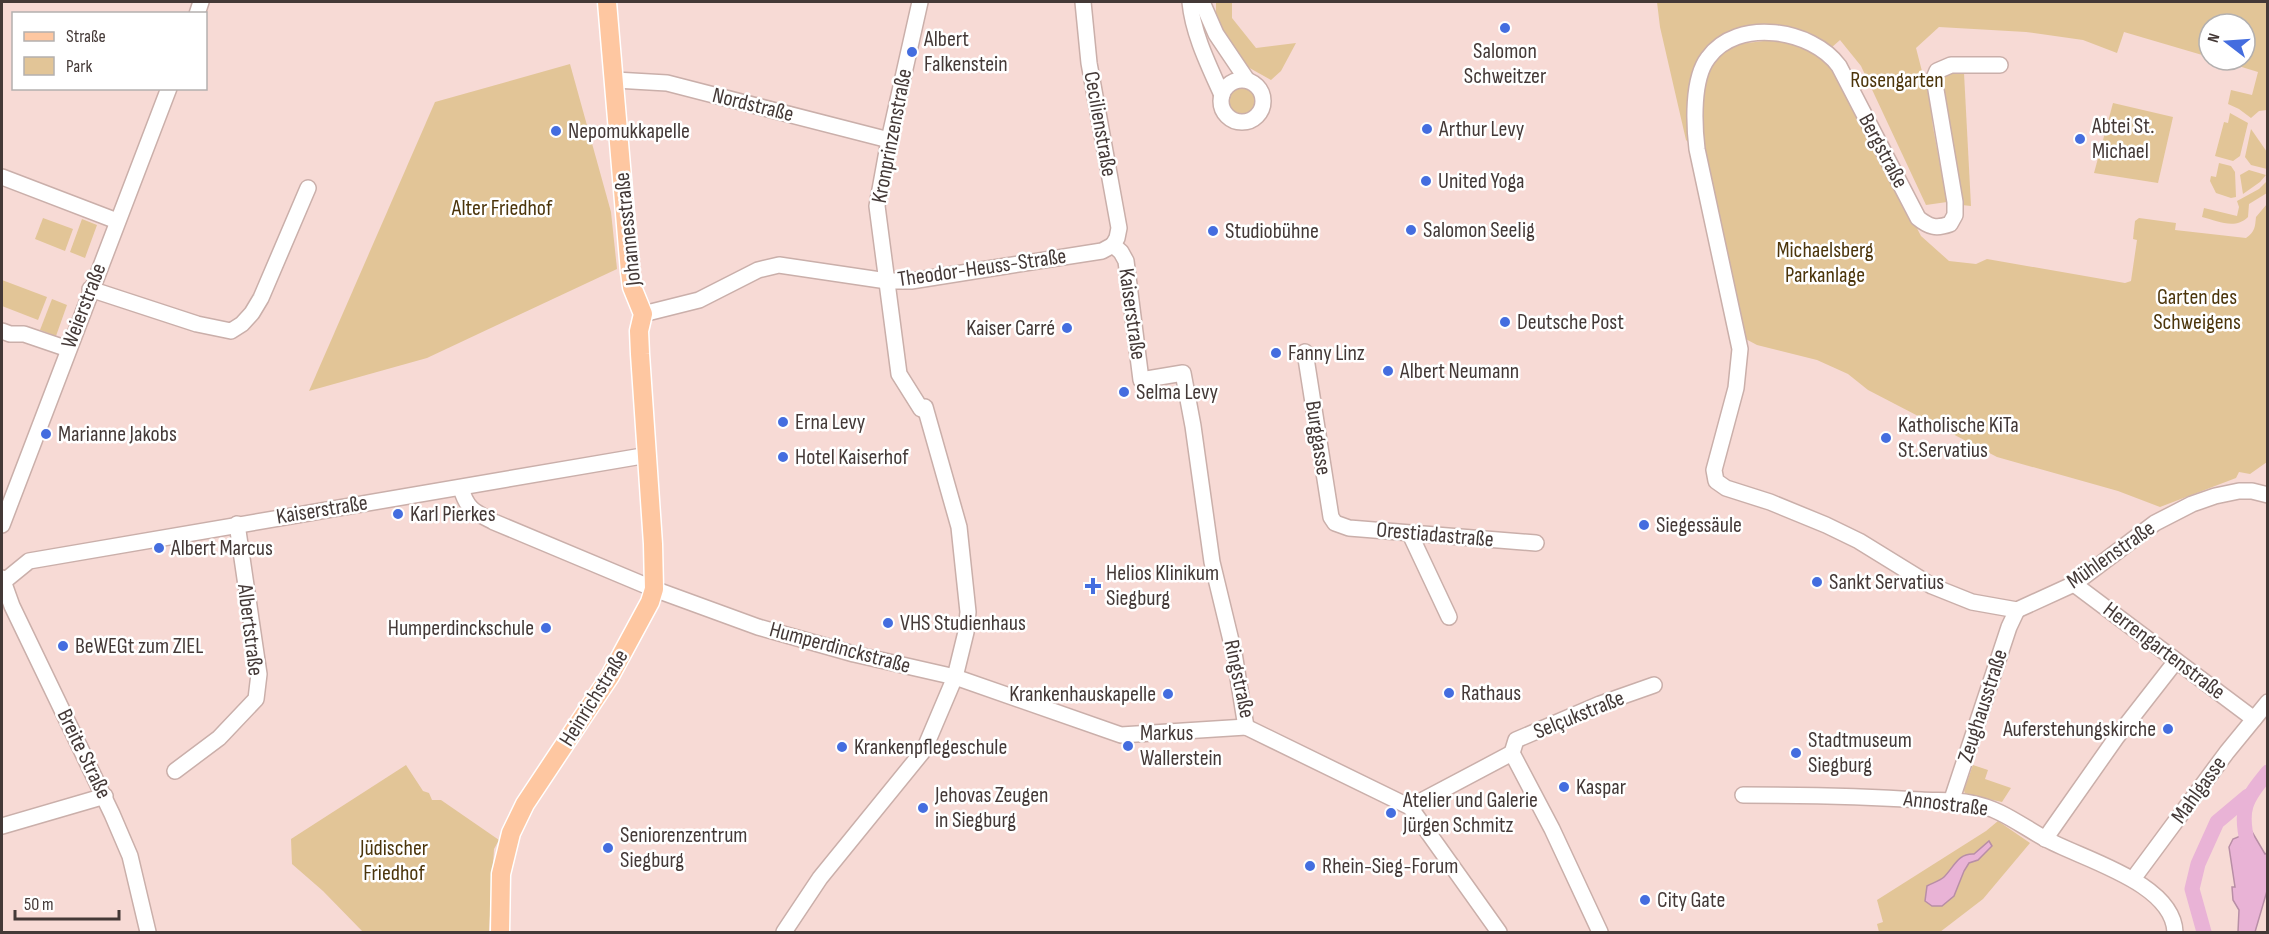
<svg xmlns="http://www.w3.org/2000/svg" width="2269" height="934" font-family="'Sofia Sans Condensed',sans-serif">
<rect width="100%" height="100%" fill="#f7dad5"/>
<g fill="#e2c597">
<polygon points="1216,2 1232,2 1232,18 1256,48 1296,43 1281,71 1271,80 1246,66 1216,20"/>
<path d="M1657,2H2267V110L2259,111L2251,118L2239,109L2228,104L2231,90L2252,95L2258,72L2219,60H2245V24H2209V57L2124,32L2117,53L2083,40L2026,32L1939,27L1916,48L1924,79L1928,83L1933,127L1947,202L1926,205L1861,66L1840,40L1831,48C1816,42 1799,31 1783,27C1754,20 1719,31 1702,56L1690,144L1686,140L1660,27Z"/>
<path d="M1781,39L1803,46L1831,63L1921,236L1949,261L1976,264L1987,259L2125,283L2131,281L2137,240L2133,239L2135,221L2139,218L2176,223L2175,230L2246,238C2255,232 2255,227 2256,217L2267,204V462L2250,474L2239,472L2236,478L2160,507L2118,491L1997,457L1868,390L1848,374L1817,360L1757,345L1742,337L1702,139L1701,96L1712,61L1716,56L1739,44Z"/>
<polygon points="570,64 611,212 617,269 427,358 309,391 435,102"/>
<polygon points="1947,73 1964,73 1971,206 1962,205 1940,78"/>
<circle cx="1241" cy="101" r="16"/>
<polygon points="2113,103 2173,117 2158,183 2094,173"/>
<polygon points="2230,113 2248,123 2240,156 2233,161 2215,156 2224,122 2228,123"/>
<polygon points="2251,129 2267,152 2267,169 2251,165 2245,157"/>
<polygon points="2219,163 2231,166 2235,172 2236,197 2231,198 2216,193 2210,181 2211,176 2216,177"/>
<polygon points="2249,170 2266,175 2260,182 2243,194 2240,175"/>
<path d="M2267,181V193L2249,204L2248,217C2235,230 2218,221 2202,217L2204,208L2237,216L2239,207L2237,201L2259,189Z"/>
<polygon points="43,218 73,229 65,251 35,239"/>
<polygon points="82,219 97,225 85,258 70,252"/>
<polygon points="2,280 47,297 38,320 2,306"/>
<polygon points="52,299 67,305 56,336 40,330"/>
<polygon points="406,765 423,791 429,793 432,800 441,800 499,840 494,849 489,932 363,932 323,891 292,864 291,839"/>
<polygon points="1973,765 1988,770 1985,779 2011,788 2002,802 1965,794 1964,790"/>
<polygon points="1998,821 2030,843 1983,899 1940,932 1879,932 1877,924 1883,922 1877,900 1986,831"/>
</g>
<g fill="#e9b3d6" stroke="#b88ea6" stroke-width="1.5">
<polygon points="2248,825 2265,854 2267,853 2267,891 2255,932 2238,932 2239,910 2233,900 2232,887 2235,887 2229,847 2233,839 2243,835 2240,827"/>
<path d="M1989,841L1992,846L1978,860L1969,863L1964,871L1954,896L1942,906H1932L1925,901L1927,886C1932,883 1940,881 1944,877C1954,867 1958,853 1974,854Z"/>
</g>
<g fill="none" stroke-linecap="round" stroke-linejoin="round">
<g stroke="#e9b3d6" stroke-width="15">
<path d="M2248,845C2239,809 2245,800 2268,772"/>
<polyline points="2204,932 2192,889 2198,864 2217,822 2248,796"/>
</g>
<g stroke="#caafaa" stroke-width="18">
<g id="minor">
<polyline points="920,2 889,140 877,206 899,374 921,409"/>
<polyline points="1083,2 1089,63 1119,228 1117,238 1113,245"/>
<path d="M1190,2C1193,34 1209,66 1222,95"/>
<polyline points="1202,2 1216,34 1247,80"/>
<polyline points="197,14 201,2"/>
<path d="M2000,65H1951L1937,71L1934,78L1955,202V215L1950,224C1936,229 1929,227 1918,218L1839,66C1812,29 1737,17 1708,58C1692,79 1694,124 1697,149L1740,349L1736,388L1714,470L1716,481L1726,488L1770,502L1826,525L1859,541L1932,586L1972,602L2017,610L2074,584L2155,523L2192,504L2215,496L2239,491H2252L2268,495"/>
<polyline points="615,80 667,83 889,140"/>
<circle cx="1242" cy="101" r="21"/>
<polyline points="2,177 117,221"/>
<polyline points="1113,245 1121,252 1126,261 1141,380 1183,373 1193,426 1212,562 1234,653 1246,727"/>
<polyline points="90,289 197,324 231,331 242,324 252,313 261,298 308,188"/>
<polyline points="643,314 699,300 758,270 779,265 887,281 911,281 1102,251 1113,245"/>
<polyline points="2,331 10,334 24,334 68,349"/>
<polyline points="1305,352 1331,517 1335,523 1349,528 1536,543"/>
<path d="M461,488C467,510 475,512 494,522L654,589L758,627L854,654L955,677L1121,735L1246,727"/>
<polyline points="2,525 169,88"/>
<polyline points="1410,534 1449,617"/>
<polyline points="2,578 12,606 112,814 130,856 148,932"/>
<polyline points="2,583 29,561 648,455"/>
<polyline points="2074,584 2254,719"/>
<polyline points="1246,727 1410,807 1499,932"/>
<polyline points="1512,753 1552,829 1600,932"/>
<polyline points="1512,753 1516,740 1600,704 1654,685"/>
<polyline points="175,771 219,738 256,699 259,674 237,524"/>
<path d="M1743,795C1802,795 1861,796 1921,800C1937,801 1955,800 1971,803C1999,808 2019,824 2044,838C2081,859 2173,882 2175,932"/>
<polyline points="1951,802 2009,627 2017,610"/>
<polyline points="1410,807 1512,753"/>
<polyline points="2,826 105,796"/>
<polyline points="2045,839 2116,738 2176,661"/>
<polyline points="2133,879 2227,752 2268,702"/>
<polyline points="784,932 820,878 924,750 955,677 966,632 968,612 959,527 925,407"/>
</g>
</g>
<g stroke="#fff" stroke-width="21">
<polyline id="major" points="500,932 501,874 511,833 525,804 610,676 650,602 654,589 653,544 640,354 639,331 643,314 632,287 630,272 607,2"/>
</g>
<use href="#minor" stroke="#fff" stroke-width="15"/>
<use href="#major" stroke="#fec7a1" stroke-width="18"/>
</g>
<g fill="#446ddf" stroke="#fff" stroke-width="2">
<circle cx="1505" cy="28" r="6"/>
<circle cx="912" cy="52" r="6"/>
<circle cx="1427" cy="129" r="6"/>
<circle cx="556" cy="131" r="6"/>
<circle cx="2080" cy="139" r="6"/>
<circle cx="1426" cy="181" r="6"/>
<circle cx="1411" cy="230" r="6"/>
<circle cx="1213" cy="231" r="6"/>
<circle cx="1505" cy="322" r="6"/>
<circle cx="1067" cy="328" r="6"/>
<circle cx="1276" cy="353" r="6"/>
<circle cx="1388" cy="371" r="6"/>
<circle cx="1124" cy="392" r="6"/>
<circle cx="783" cy="422" r="6"/>
<circle cx="46" cy="434" r="6"/>
<circle cx="1886" cy="438" r="6"/>
<circle cx="783" cy="457" r="6"/>
<circle cx="398" cy="514" r="6"/>
<circle cx="1644" cy="525" r="6"/>
<circle cx="159" cy="548" r="6"/>
<circle cx="1817" cy="582" r="6"/>
<path d="M1090 577h6v6h6v6h-6v6h-6v-6h-6v-6h6z"/>
<circle cx="888" cy="623" r="6"/>
<circle cx="546" cy="628" r="6"/>
<circle cx="63" cy="646" r="6"/>
<circle cx="1449" cy="693" r="6"/>
<circle cx="1168" cy="694" r="6"/>
<circle cx="2168" cy="729" r="6"/>
<circle cx="1128" cy="746" r="6"/>
<circle cx="842" cy="747" r="6"/>
<circle cx="1796" cy="753" r="6"/>
<circle cx="1564" cy="787" r="6"/>
<circle cx="923" cy="808" r="6"/>
<circle cx="1391" cy="813" r="6"/>
<circle cx="608" cy="848" r="6"/>
<circle cx="1310" cy="866" r="6"/>
<circle cx="1645" cy="900" r="6"/>
</g>
<g text-anchor="middle" dominant-baseline="central" stroke-width="5" stroke-linejoin="round" paint-order="stroke">
<g font-size="22" fill="#443937" stroke="#fff" text-anchor="start">
<text x="924" y="39">Albert<tspan x="924" dy="25">Falkenstein</tspan></text>
<text x="1505" y="51" text-anchor="middle">Salomon<tspan x="1505" dy="25">Schweitzer</tspan></text>
<text x="2092" y="126">Abtei St.<tspan x="2092" dy="25">Michael</tspan></text>
<text x="1439" y="129">Arthur Levy</text>
<text x="568" y="131">Nepomukkapelle</text>
<text x="1438" y="181">United Yoga</text>
<text x="1423" y="230">Salomon Seelig</text>
<text x="1225" y="231">Studiobühne</text>
<text x="1517" y="322">Deutsche Post</text>
<text x="1055" y="328" text-anchor="end">Kaiser Carré</text>
<text x="1288" y="353">Fanny Linz</text>
<text x="1400" y="371">Albert Neumann</text>
<text x="1136" y="392">Selma Levy</text>
<text x="795" y="422">Erna Levy</text>
<text x="1898" y="425">Katholische KiTa<tspan x="1898" dy="25">St.Servatius</tspan></text>
<text x="58" y="434">Marianne Jakobs</text>
<text x="795" y="457">Hotel Kaiserhof</text>
<text x="410" y="514">Karl Pierkes</text>
<text x="1656" y="525">Siegessäule</text>
<text x="171" y="548">Albert Marcus</text>
<text x="1106" y="573">Helios Klinikum<tspan x="1106" dy="25">Siegburg</tspan></text>
<text x="1829" y="582">Sankt Servatius</text>
<text x="900" y="623">VHS Studienhaus</text>
<text x="534" y="628" text-anchor="end">Humperdinckschule</text>
<text x="75" y="646">BeWEGt zum ZIEL</text>
<text x="1461" y="693">Rathaus</text>
<text x="1156" y="694" text-anchor="end">Krankenhauskapelle</text>
<text x="2156" y="729" text-anchor="end">Auferstehungskirche</text>
<text x="1140" y="733">Markus<tspan x="1140" dy="25">Wallerstein</tspan></text>
<text x="1808" y="740">Stadtmuseum<tspan x="1808" dy="25">Siegburg</tspan></text>
<text x="854" y="747">Krankenpflegeschule</text>
<text x="1576" y="787">Kaspar</text>
<text x="935" y="795">Jehovas Zeugen<tspan x="935" dy="25">in Siegburg</tspan></text>
<text x="1403" y="800">Atelier und Galerie<tspan x="1403" dy="25">Jürgen Schmitz</tspan></text>
<text x="620" y="835">Seniorenzentrum<tspan x="620" dy="25">Siegburg</tspan></text>
<text x="1322" y="866">Rhein-Sieg-Forum</text>
<text x="1657" y="900">City Gate</text>
</g>
<g font-size="22" fill="#4c350b" stroke="#fff">
<text x="1897" y="80">Rosengarten</text>
<text x="502" y="208">Alter Friedhof</text>
<text x="1825" y="250">Michaelsberg<tspan x="1825" dy="25">Parkanlage</tspan></text>
<text x="2197" y="297">Garten des<tspan x="2197" dy="25">Schweigens</tspan></text>
<text x="394" y="848">Jüdischer<tspan x="394" dy="25">Friedhof</tspan></text>
</g>
<g font-size="22" fill="#443937" stroke="#fff">
<text transform="translate(753 105) rotate(14)">Nordstraße</text>
<text transform="translate(1100 124) rotate(80)">Cecilienstraße</text>
<text transform="translate(892 136) rotate(-79)">Kronprinzenstraße</text>
<text transform="translate(1883 151) rotate(62)">Bergstraße</text>
<text transform="translate(628 229) rotate(-96)">Johannesstraße</text>
<text transform="translate(982 268) rotate(-8)">Theodor-Heuss-Straße</text>
<text transform="translate(84 306) rotate(-69)">Weierstraße</text>
<text transform="translate(1132 314) rotate(82)">Kaiserstraße</text>
<text transform="translate(1318 438) rotate(81)">Burggasse</text>
<text transform="translate(322 510) rotate(-9)">Kaiserstraße</text>
<text transform="translate(1435 535) rotate(5)">Orestiadastraße</text>
<text transform="translate(2111 555) rotate(-35)">Mühlenstraße</text>
<text transform="translate(250 630) rotate(83)">Albertstraße</text>
<text transform="translate(840 648) rotate(15)">Humperdinckstraße</text>
<text transform="translate(2164 651) rotate(37)">Herrengartenstraße</text>
<text transform="translate(1239 679) rotate(78)">Ringstraße</text>
<text transform="translate(594 698) rotate(-58)">Heinrichstraße</text>
<text transform="translate(1983 706) rotate(-72)">Zeughausstraße</text>
<text transform="translate(1579 715) rotate(-22)">Selçukstraße</text>
<text transform="translate(84 754) rotate(64)">Breite Straße</text>
<text transform="translate(2199 790) rotate(-54)">Mahlgasse</text>
<text transform="translate(1946 804) rotate(7)">Annostraße</text>
</g>
</g>
<rect width="2269" height="934" fill="none" stroke="#443937" stroke-width="6"/>
<rect x="12" y="12" width="195" height="78" fill="#ffffff" stroke="#b4b0af" stroke-width="1.5"/>
<rect x="24" y="32" width="30" height="9" fill="#fec7a1" stroke="#b4b0af" stroke-width="1.5"/>
<text x="66" y="42" font-size="18" fill="#443937">Straße</text>
<rect x="24" y="57" width="30" height="18" fill="#e2c597" stroke="#b4b0af" stroke-width="1.5"/>
<text x="66" y="72" font-size="18" fill="#443937">Park</text>
<g transform="translate(2227 42) rotate(287)"><circle r="28" fill="#ffffff" stroke="#b4b0af" stroke-width="1.5"/>
<path d="M0-4.5L10 22L0 15L-10 22Z" fill="#446ddf"/>
<text y="-9" font-size="16" font-weight="bold" text-anchor="middle" fill="#443937">N</text>
</g>
<path d="M15 910v9h104v-9" fill="none" stroke="#443937" stroke-width="3"/>
<text x="24" y="910" font-size="18" fill="#443937" stroke="#ffffff" stroke-width="4.5" paint-order="stroke">50 m</text>
</svg>
